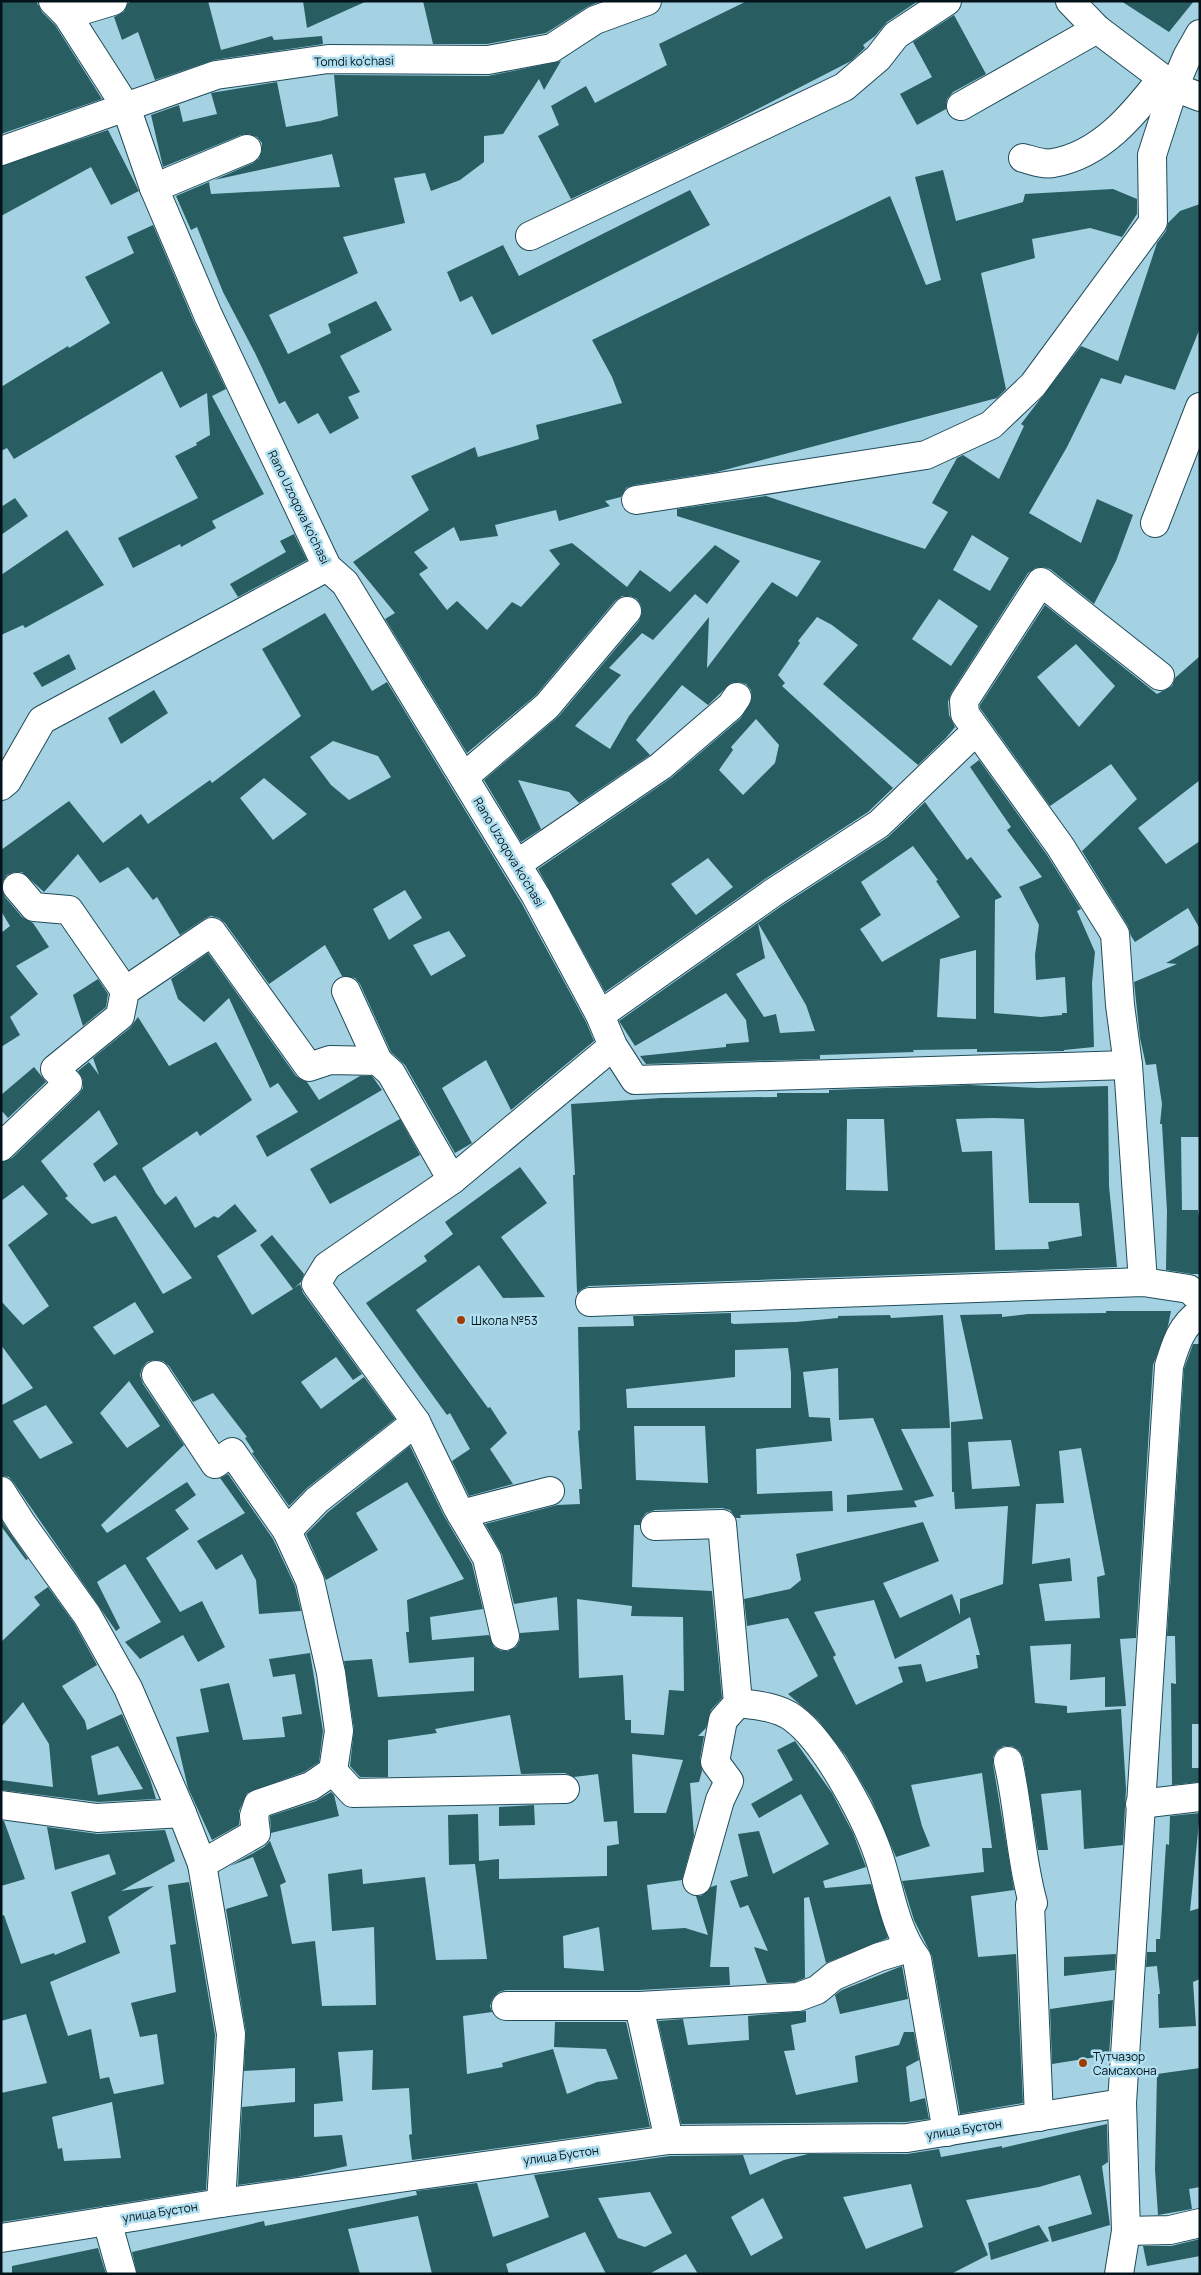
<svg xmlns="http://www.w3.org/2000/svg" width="1201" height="2275" font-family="Manrope,sans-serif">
<rect width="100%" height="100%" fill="#a5d2e3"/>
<g fill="#285d61" fill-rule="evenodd">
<polygon points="1,1 36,1 42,12 55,25 102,99 1,134"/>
<polygon points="132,1 208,1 221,50 272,36 274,40 322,36 323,44 214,60 155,80 138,32 122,40 114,17 124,12 128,3"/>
<polygon points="303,1 367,1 307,28"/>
<polygon points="423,1 601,1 587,7 546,33 487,44 433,44"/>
<polygon points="747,1 918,1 887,22 875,36 863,45 865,48 851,61 719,129 571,199 538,136 559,125 551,106 586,86 595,103 667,65 659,44"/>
<polygon points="1121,1 1194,1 1169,32"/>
<polygon points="954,15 986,74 953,92 947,99 946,109 917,125 900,94 932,77 913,42"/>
<polygon points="561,61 544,90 539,79 503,134 484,136 484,162 460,180 431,191 425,173 394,178 405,223 343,237 358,273 269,315 288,354 331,333 328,324 376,301 392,330 340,356 360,392 348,397 359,418 330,434 318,413 298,424 285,401 279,404 255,353 223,292 197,227 191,230 176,196 209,182 211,194 340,187 332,154 214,180 253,163 259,159 262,150 262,143 257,137 249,134 241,135 163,167 151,115 179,105 183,122 217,114 211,93 277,82 286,127 320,121 338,116 334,75 488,76"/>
<polygon points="108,130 139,191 111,205 91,167 1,216 1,166"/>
<path d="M943,170L956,221L1023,202L1025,194L1113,189L1137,199V214L1122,237L1090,228L1032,239L1035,258L981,273L1006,389L997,398L717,472L634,485L626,488L621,497L605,501L610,506L559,521L556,510L495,525L498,536L460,541L454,527L414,552L428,568L419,574L447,610L457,601L487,630L512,602L521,607L560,564L549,550L572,543L627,587L640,570L670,592L715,545L740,561L707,604L695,594L653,640L642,633L609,668L621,675L575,726L610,749L629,716L709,617L707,668L772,582L797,597L821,561L677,516V509L766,496L925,549L948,512L932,503L957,458L963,455L999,479L1024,426L1021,424L1081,346L1118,361L1157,243L1166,231L1168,223L1180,211L1200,204V328L1175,390L1125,375L1121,384L1101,378L1067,447L1029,513L1081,543L1097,499L1133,515L1116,561L1094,604L1050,569L1043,567L1035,568L1028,573L951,693L948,702L949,715L955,727L946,738L918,765L823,684L858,645L832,625L817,617L798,641L800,643L778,675L785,683L782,686L893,788L868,812L765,879L605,992L538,869L671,778L741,718L752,698L751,690L746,684L738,682L731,683L708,705L682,685L636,740L650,755L579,803L569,792L518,780L541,829L521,842L484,780L559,716L639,621L642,613L641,605L637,599L630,596H622L615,601L536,695L467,753L385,619L395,613L353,562L429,510L411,476L475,447L478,457L539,439L536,425L622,403L612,377L592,340L890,196L926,285L941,280L915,177ZM972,535L1009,558L990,591L953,570ZM939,599L978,626L951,666L912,639ZM756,719L779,745L775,763L743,795L719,770L733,750L731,747ZM708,858L733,887L696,915L671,884Z"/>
<polygon points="690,190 710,225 492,335 472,296 460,302 447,272 503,245 519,276"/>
<polygon points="153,225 194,322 226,389 212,396 264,494 212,521 216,528 181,547 180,544 133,568 118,538 198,498 175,456 197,445 196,443 210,435 207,393 180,408 162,371 14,459 7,448 1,451 1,387 68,346 69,348 110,323 85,277 134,253 127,237"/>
<polygon points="15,498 28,516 1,535 1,507"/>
<polygon points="67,530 104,585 25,628 23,625 1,635 1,575"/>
<polygon points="294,534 307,560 238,597 230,584 286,552 280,541"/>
<path d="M1045,605L1157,694L1172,686L1175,678L1200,656V780L1138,828L1166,864L1200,841V929L1188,908L1135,942L1131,936L1128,926L1082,851L1137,799L1111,764L1050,806L980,708V705ZM1076,644L1115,686L1079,727L1037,677Z"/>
<path d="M325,613L372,691L387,682L522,904L586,1022L594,1041L511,1110L486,1060L442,1088L472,1143L455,1153L405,1065L391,1052L360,984L355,978L342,976L325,945L269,984L225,923L219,918L211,916L204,919L180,935L157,897L153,900L128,867L100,883L78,854L44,892L22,872H15L7,875L3,881L2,889L5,897L22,917L33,923L49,947L16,966L38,994L10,1017L20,1035L1,1047V933L10,926L1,911V850L69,801L103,843L141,814L148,824L210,780L212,783L301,716L262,649ZM333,741L378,756L391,777L349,800L331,785L310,757ZM264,778L307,814L273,840L240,798ZM405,890L422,918L389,940L373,909ZM449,931L466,956L431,976L413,945Z"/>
<polygon points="69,654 76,669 42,687 33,673"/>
<polygon points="154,690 168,713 121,744 108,718"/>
<path d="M979,760L1047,855L1081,909L1077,911L1095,952L1092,983L1094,1047L1064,1050V1051L977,1052V1049L913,1050L914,1052L820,1055V1059L646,1064L640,1056L726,1047V1044L749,1042L746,1020L726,993L635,1046L619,1021L783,905L888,837L925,802L967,860L971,857L1002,897L995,900L994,1013L1041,1017L1062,1015V1013H1067L1065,977L1036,980L1035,955L1039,925L1019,887L1042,877L1007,830L1011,827L970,767ZM913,846L938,880L936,881L960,917L882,962L860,929L881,915L861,882ZM758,923L806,1005L815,1031L780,1033L776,1014L764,1017L736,974L765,958ZM976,950V1019L937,1017L940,959Z"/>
<polygon points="1200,944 1200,1137 1181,1137 1182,1210 1198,1210 1200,1223 1200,1274 1192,1274 1166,1270 1167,1211 1162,1124 1160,1124 1162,1104 1156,1064 1146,1065 1140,1038 1134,982 1177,964 1166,963"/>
<polygon points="208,953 296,1076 307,1082 319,1100 360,1076 372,1076 382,1090 267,1157 256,1136 298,1112 278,1083 270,1088 229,998 204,1022 178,999 171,979"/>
<polygon points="98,979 108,994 106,1007 83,1026 73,995"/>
<path d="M138,1017L169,1066L216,1042L252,1100L200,1136L197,1131L142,1168L156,1193L165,1205L176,1196L195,1228L214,1216L218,1218L235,1204L257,1231L217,1256L252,1315L293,1289L260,1245L272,1235L304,1274L301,1282L294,1288L300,1284L303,1293L362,1374L353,1380L336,1357L301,1382L321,1409L364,1377L395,1419L307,1488L289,1506L252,1453L254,1452L245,1438L247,1437L213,1393L193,1402L169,1366L163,1361L155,1360L147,1362L142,1368L140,1375L143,1384L184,1445L101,1525L107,1533L187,1482L196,1495L175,1510L189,1529L146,1558L180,1612L202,1601L225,1647L198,1662L183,1635L140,1659L125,1642L161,1622L125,1564L97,1582L120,1628L116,1631L14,1483L9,1477L1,1476V1404L2,1405L33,1388L1,1345V1301L23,1325L49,1306L8,1245L48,1214L23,1185L1,1201V1162L12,1158L79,1094L83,1088V1080L78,1071L89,1062L99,1075L93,1058L130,1028ZM99,1110L118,1144L93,1164L104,1182L115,1175L192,1278L163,1294L116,1216L92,1224L65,1198L68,1196L41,1161ZM135,1302L154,1332L114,1355L93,1327ZM129,1381L160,1426L127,1448L100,1413ZM46,1405L73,1443L40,1459L13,1421Z"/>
<polygon points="34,1067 46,1082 8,1118 1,1110 1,1095"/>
<path d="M969,1085L1039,1088L1108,1086L1109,1186L1117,1267L589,1286L582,1289L577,1293L573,1175H575L571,1104L661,1098L777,1097V1093H829V1090ZM993,1118L1024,1119L1029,1203H1079L1082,1236L1048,1242L1049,1249L995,1250L992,1151L962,1152L956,1119ZM847,1119H884L888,1191L846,1190Z"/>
<polygon points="400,1119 420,1155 330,1204 310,1169"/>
<polygon points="520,1167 547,1203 501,1237 545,1297 503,1298 479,1265 416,1310 488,1408 490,1407 507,1433 490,1449 513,1484 469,1496 452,1461 470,1449 450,1413 447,1415 366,1303 427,1261 424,1256 453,1234 445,1222"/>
<path d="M1106,1311H1171L1168,1326L1153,1365L1136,1638L1120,1639L1126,1706L1105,1707V1677L1070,1680L1071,1644L1030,1646L1035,1703L1067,1706V1713L1121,1709L1126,1789L1123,1845L1084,1849L1081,1790L1041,1794L1048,1850H1038L1023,1757L1019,1750L1012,1746H1004L997,1750L993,1757V1764L1014,1890L971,1896L978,1957L1016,1954L1023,2103L960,2114L932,1956L914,1920L902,1881L984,1872L982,1848H992L982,1773L911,1785L922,1826L930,1846L896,1857L871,1799L846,1756L818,1720L788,1694L818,1676L788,1618L747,1626L744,1599L790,1589L801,1580L796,1554L923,1522L939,1561L883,1583L900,1618L952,1594L960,1615V1599L1003,1584L1008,1506L955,1509L954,1492H952L951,1422L983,1419L960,1315L1002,1314V1317L1028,1314L1106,1313ZM1011,1440L1020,1486L972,1489L968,1442ZM1081,1448L1105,1575L1097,1577L1100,1618L1045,1621L1039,1584L1072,1581L1070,1558L1032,1564L1036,1504L1064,1503L1059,1451ZM874,1600L895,1659L970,1617L980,1655H976L978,1668L926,1682L921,1664L898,1667L903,1682L856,1705L833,1657L836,1655L814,1612Z"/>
<path d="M731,1313V1323L734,1324L796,1322L838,1318V1316L890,1315L891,1318L943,1315L950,1428L901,1429L934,1496L914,1501L917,1507L847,1512V1495L903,1490L873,1418L839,1420L838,1368L803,1372L809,1417L830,1418L832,1441L756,1449L757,1494L832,1491L833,1511L740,1515L741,1518H736L730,1510L722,1508L655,1510L646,1513L642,1518L640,1525H634L632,1587L712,1591L722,1698L711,1710L706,1728L698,1736H704L700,1759L702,1771L699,1782L690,1783L694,1836L682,1880L647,1885L652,1930L685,1928L708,1935L696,1896H701L711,1887L717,1885L710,1967H729L730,1985L639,1990H506L499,1992L493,1998L490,2006L492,2012L463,2016L467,2074L503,2067L502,2063L553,2049L567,2094L597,2082L618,2079L606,2049L554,2047L555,2022H626L650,2127L412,2160L409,2135L412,2134L409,2088L372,2090L373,2050L338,2052L343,2101L314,2104V2137L342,2135L347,2166L297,2177L238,2185L242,2107L295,2102V2068L244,2071L246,2032L226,1909L268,1896L253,1857L230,1866L264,1847L270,1841L286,1882L280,1885L292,1944L315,1941L322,2006L376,2005L374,1927L332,1931L328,1874L362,1869L363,1884L425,1877L436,1960L487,1959L475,1864L449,1865L448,1815L478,1814L479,1861L499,1859V1879L607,1876V1846L619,1844L617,1821L604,1822L598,1774L574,1777L565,1773L521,1774L510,1715L435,1729L437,1733L388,1740V1777H360L350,1766L354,1729L344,1661L372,1659L378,1697L474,1691V1657L409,1663L406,1632H409L407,1600L464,1579L407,1482L356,1513L378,1550L326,1580L306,1534L328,1512L410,1446L443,1514L472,1564L483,1609L430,1617L432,1640L489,1635L494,1647L501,1651H508L516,1647L520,1640V1633L559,1630L557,1597L514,1604L502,1554L485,1524L557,1505L580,1504L579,1489H582L578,1431L580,1430L578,1327L634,1326L633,1316ZM788,1348L791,1373V1408H627L626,1389L735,1377V1350ZM634,1426H705L708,1483L636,1480ZM577,1599L632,1606L631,1616L683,1617L684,1691L669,1690L664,1735L631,1733V1720H625L623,1675L579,1678ZM632,1754L683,1760L666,1813H634ZM599,1927L604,1971L564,1968L563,1936Z"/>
<polygon points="1193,1344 1200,1344 1200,1724 1192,1724 1192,1768 1200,1768 1200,1782 1172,1785 1171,1683 1176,1684 1175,1636 1167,1636 1184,1369"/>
<polygon points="228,1474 273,1539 295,1586 301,1611 259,1614 256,1580 242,1554 216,1570 197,1541 245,1513 220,1478"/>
<polygon points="1,1520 28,1559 26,1560 1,1526"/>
<path d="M48,1587L74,1623L97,1665L62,1686L85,1721L87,1730L122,1714L150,1779L156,1799L98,1802L1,1790V1780L53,1787L49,1744L23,1702L1,1727V1642L40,1605L34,1597ZM118,1746L143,1789L98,1795L91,1756Z"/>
<polygon points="310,1653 323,1731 319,1762 304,1772 247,1793 239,1811 239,1825 212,1840 188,1788 176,1737 209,1732 200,1689 229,1683 243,1740 285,1737 282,1717 302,1714 295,1674 273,1677 269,1659"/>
<polygon points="795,1741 832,1793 853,1833 866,1867 823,1881 825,1888 871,1884 888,1938 826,1963 809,1897 804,1898 805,1978 795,1982 767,1983 754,1947 768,1951 748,1905 740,1908 730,1881 748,1876 738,1834 759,1831 773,1874 829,1844 801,1794 759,1818 751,1804 793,1780 777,1750"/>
<polygon points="331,1792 334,1795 339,1816 271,1833 270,1816 316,1801"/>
<polygon points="534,1805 535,1825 499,1826 499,1807"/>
<polygon points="1200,1813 1190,1911 1200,1908 1200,1979 1193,1982 1196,2026 1159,2028 1158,1994 1160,1994 1157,1966 1146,1967 1147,1952 1156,1952 1156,1954 1156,1939 1160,1939 1166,1844 1169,1845 1170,1816"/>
<polygon points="1,1821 4,1821 25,1879 1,1886"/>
<path d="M47,1827L98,1834L165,1830L175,1861L121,1891L154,1886L108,1917L120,1953L50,1982L68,2036L91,2029L100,2079L109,2077L114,2094L164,2084L157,2034L140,2037L131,2003L176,1992L170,1945L176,1944L168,1885L189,1882L215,2035L206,2190L2,2222L1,2093L47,2083L26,2014L1,2021V1916L4,1915L21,1964L54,1953L55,1955L86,1942L71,1892L116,1874L109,1854L55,1870ZM112,2102L121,2158L64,2161L62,2148L58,2149L52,2117Z"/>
<polygon points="1116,1954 1115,1970 1064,1976 1064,1957"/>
<polygon points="902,1966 908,1999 840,2014 835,1995 842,1990"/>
<polygon points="1113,2000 1109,2055 1052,2064 1050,2009"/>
<polygon points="806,2011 806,2022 791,2025 795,2050 784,2051 796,2095 858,2082 855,2056 899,2045 904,2032 914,2032 919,2060 906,2067 910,2102 925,2098 929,2119 906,2122 681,2124 658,2021 683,2019 688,2045 749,2040 748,2016"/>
<polygon points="1200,2068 1200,2187 1189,2189 1192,2209 1158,2215 1155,2170 1157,2074"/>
<path d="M1107,2124L1108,2162L1102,2166L1110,2225L1052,2242L1048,2227L1092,2214L1080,2175L1039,2187L966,2200L988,2255L951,2274H698L686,2254L649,2274H606L585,2232L506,2264L509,2274H432L418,2216L348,2229L360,2274H137L132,2252L264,2221L265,2226L417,2195L416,2191L477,2183L493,2237L549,2217L534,2175L670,2156L743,2155L750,2175L784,2160L808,2154H907L939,2149L941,2157L1002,2146V2148ZM911,2184L923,2227L866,2249L843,2197ZM650,2192L672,2233L645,2247L618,2238L598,2198ZM763,2198L783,2238L751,2256L731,2217Z"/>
<polygon points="1039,2225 1049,2241 991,2260 988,2243"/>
<polygon points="1200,2239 1200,2256 1147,2266 1143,2246 1171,2246"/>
<polygon points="98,2248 106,2274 12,2274 12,2266"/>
</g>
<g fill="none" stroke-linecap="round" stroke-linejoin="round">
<g stroke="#204b59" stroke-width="30">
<g id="minor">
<polyline points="53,1 67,15 126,107 154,188 208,315 327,567 345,583 536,896 600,1015 613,1046 635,1080 1128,1065"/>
<polyline points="67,15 113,1"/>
<polyline points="961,106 1097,29"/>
<polyline points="1,151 216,75 328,59 488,60 552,48 595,20 647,1"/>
<path d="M1023,158C1031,160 1044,165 1053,163C1101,155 1134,114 1162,78"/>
<polyline points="154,188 247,149"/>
<polyline points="530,236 844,87 878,58 896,35 947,1"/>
<polyline points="636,500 926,455 991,425 1033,385 1153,222 1152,155 1174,87 1187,57 1200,34"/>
<polyline points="1155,523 1200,407"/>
<polyline points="465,776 547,706 627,611"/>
<polyline points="1,786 7,781 42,720 327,567"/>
<polyline points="517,864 661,766 731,706 737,697"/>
<polyline points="17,887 34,907 69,910 125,991"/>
<polyline points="346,991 378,1061"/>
<polyline points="600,1015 774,892 879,824 976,731"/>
<polyline points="1,1147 68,1083 55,1069 120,1016 125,991 212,932 309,1067 330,1060 378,1061 391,1073 452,1180"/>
<polyline points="1143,1282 1128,1065 1120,1005 1115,934 1060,846 965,714 964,701 1041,582 1160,676"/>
<polyline points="590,1302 1143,1282 1189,1289 1200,1299"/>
<polyline points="156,1375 215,1464 232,1452 287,1531"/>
<polyline points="416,1422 457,1507 487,1558 505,1636"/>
<polyline points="1,1491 22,1524 87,1615 128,1688 182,1813"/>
<polyline points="461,1514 550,1491"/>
<path d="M655,1526L722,1524L738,1703C756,1705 778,1707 793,1718C827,1743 869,1823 881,1863C891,1896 896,1931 917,1959L947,2132"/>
<path d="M1008,1761C1019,1808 1020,1857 1033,1903L1030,1905L1039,2117"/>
<polyline points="333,1771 353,1793 565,1789"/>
<polyline points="1140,1804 1200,1797"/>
<polyline points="1,1805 97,1818 182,1813 202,1864 231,2034 221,2203"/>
<polyline points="202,1864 256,1833 254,1816 258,1804 311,1786 333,1771 339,1731 331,1673 310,1581 287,1531 317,1500 416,1422 316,1284 327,1266 452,1180 613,1046"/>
<polyline points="697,1881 720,1800 729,1781 715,1762 723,1720 738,1703"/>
<polyline points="506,2006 639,2006 798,1997 817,1990 834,1976 879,1957 909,1948"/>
<polyline points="639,2006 669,2140"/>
<polyline points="107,2221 122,2274"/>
<polyline points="1126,2231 1170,2230 1200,2223"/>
<polyline points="1,2238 221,2203 669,2140 907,2138 1122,2103"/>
<path d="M1119,2274L1126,2231L1122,2103L1169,1366C1175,1346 1181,1325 1200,1313"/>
</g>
</g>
<g stroke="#204b59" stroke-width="30">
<polyline id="major" points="1070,1 1097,29 1174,87 1200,97"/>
</g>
<use href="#minor" stroke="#fff" stroke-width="28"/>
<use href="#major" stroke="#fff" stroke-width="28"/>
</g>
<g fill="#a03c04" stroke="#b1dff0" stroke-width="2">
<circle cx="461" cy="1320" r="5"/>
<circle cx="1083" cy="2063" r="5"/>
</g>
<g text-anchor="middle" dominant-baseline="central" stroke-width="5" stroke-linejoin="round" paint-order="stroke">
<g font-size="12" fill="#031319" stroke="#b1dff0">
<text transform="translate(354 61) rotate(-1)">Tomdi ko'chasi</text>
<text transform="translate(299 507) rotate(64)">Rano Uzoqova ko'chasi</text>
<text transform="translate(509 852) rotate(59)">Rano Uzoqova ko'chasi</text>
<text transform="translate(964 2129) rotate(-9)">улица Бустон</text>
<text transform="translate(561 2155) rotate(-8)">улица Бустон</text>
<text transform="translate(160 2212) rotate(-9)">улица Бустон</text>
</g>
<g font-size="12" fill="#031319" stroke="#b1dff0" text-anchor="start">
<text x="471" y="1320">Школа №53</text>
<text x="1093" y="2056">Тутчазор<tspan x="1093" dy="14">Самсахона</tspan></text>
</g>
</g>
<rect width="1201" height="2275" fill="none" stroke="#031319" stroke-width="5"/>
</svg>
